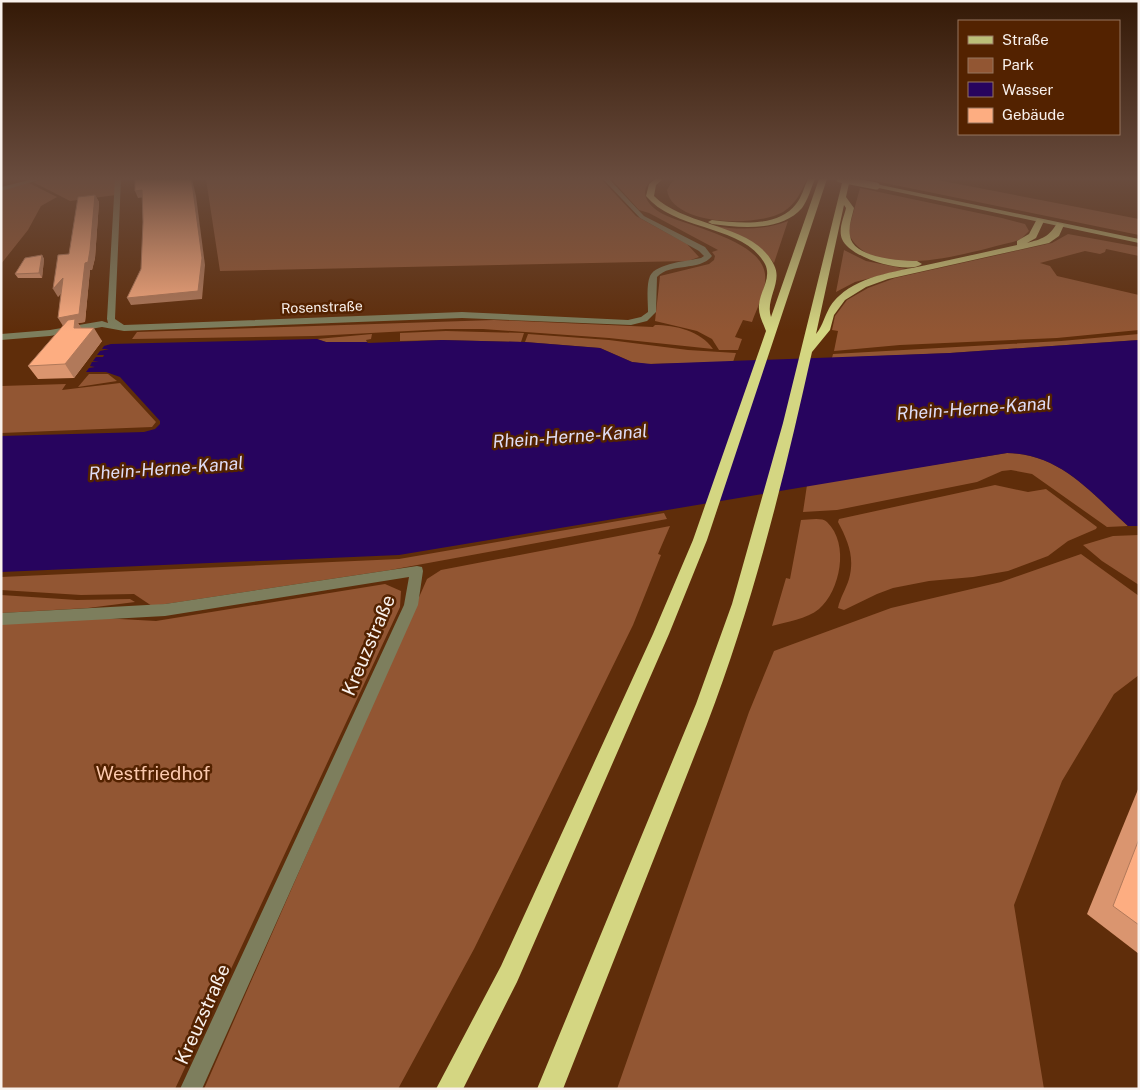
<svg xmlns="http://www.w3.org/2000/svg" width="1140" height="1090" font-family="'Public Sans',sans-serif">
<rect width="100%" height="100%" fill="#5f2d0a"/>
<g fill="#925633">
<polygon points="45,179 116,179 116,195 70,201 33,182"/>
<polygon points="206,179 601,179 636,216 687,244 699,257 688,261 220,271"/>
<path d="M611,179H653C637,192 648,206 663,214C689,227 761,240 765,274C767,290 757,308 752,322L743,320L735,337L742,339L738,350H719L712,339L697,331L655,321L660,276L709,264L714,260L715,256L712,252L718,250L649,213L639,210Z"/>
<path d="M677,179H807C801,192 796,204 783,212C758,227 672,226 667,190L671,183Z"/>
<polygon points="865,179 932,179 1139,219 1139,235"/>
<polygon points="27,182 57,197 41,206 28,230 1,264 1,189"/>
<path d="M860,188L1002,218L1025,224L1029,231L1021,239L1013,242C973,251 870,286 848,232Z"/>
<path d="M788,221L774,263C759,243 737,236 715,226C738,230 765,230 788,221Z"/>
<polygon points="1068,234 1139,247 1139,256 1106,249 1105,252 1100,254 1085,251 1040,263 1050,266 1057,276 1139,295 1139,330 1057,338 900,345 834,351 838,331 832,330 835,316 847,300 868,288 895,278 1052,243"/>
<polygon points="844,250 866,261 906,269 855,282 836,292"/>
<path d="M494,320L653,327L655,325C675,325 701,331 713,349L609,338L483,329H446L314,336L132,339L137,332Z"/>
<polygon points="446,331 524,333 521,342 442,340 400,341 400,333"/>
<polygon points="372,334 371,339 366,340 367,342 326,342 317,339"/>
<polygon points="528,334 609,340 688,350 736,353 733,362 646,364 632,362 600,348 525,342"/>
<polygon points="1139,334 1139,340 950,353 832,358 833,354 1061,341"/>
<polygon points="89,374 108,374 117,381 78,387"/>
<polygon points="120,383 156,422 152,427 1,433 1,386 66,384 62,390"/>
<path d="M1007,453C1061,454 1091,493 1128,526L1107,527L1032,474L1011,470L1002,471L977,482L837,510L803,512L807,485Z"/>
<path d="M995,485L1028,492L1046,489L1097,527L1096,529L1068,541L1048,556L1008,571L973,577L929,581L893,588L877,594L844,610L838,608C840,598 846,589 849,579C855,557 848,541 838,522L839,519Z"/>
<polygon points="664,513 667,519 390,570 152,606 134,594 81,595 1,590 1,577 399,559"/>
<path d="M801,520C808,520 822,517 827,522C850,544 840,591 819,609C807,619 786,622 772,626L786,578L790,579Z"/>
<polygon points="670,526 658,554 661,555 633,625 474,949 398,1089 204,1089 427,579 441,570"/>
<polygon points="1139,535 1139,585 1102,561 1083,545 1113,536"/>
<polygon points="1081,554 1139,596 1139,675 1114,694 1062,781 1014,905 1044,1089 617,1089 749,712 774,651 891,608 1001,582"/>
<polygon points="385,584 401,591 400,607 175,1089 1,1089 1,624 102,618 156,621"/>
<polygon points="1,595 77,600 130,599 135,602 88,608 1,613"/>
</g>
<path fill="#27045e" d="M317,339L326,342H367L368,343L442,340L525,342L600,348L632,362L651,364L950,353L1139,340V526H1128C1091,493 1061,454 1007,453L399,555L1,572V436L144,432L155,429L160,424V421L120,377L106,372H86L89,368L95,367L90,366L92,362L99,361H93L96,357H103L104,355H97L100,351L109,349H102L104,346L111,344Z"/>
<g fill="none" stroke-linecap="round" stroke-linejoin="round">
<g fill="#7d7e5d" fill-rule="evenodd">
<polygon points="33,179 42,179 1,191 1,187"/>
<path d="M115,179H121L115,319L124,325L462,312L628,320L641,317L648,312C648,302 646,285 650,276C656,263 689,261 701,258L704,256L699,251L640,218L603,179H609L644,216L705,247L712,256C699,272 671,262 657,277L656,312L647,321L631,325L462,318L124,331L102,327L50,336L1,340V334L50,330L102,321L108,323L107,319Z"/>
<polygon points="417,566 422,567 423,571 418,605 202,1089 180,1089 404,605 409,577 165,616 1,625 1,613 165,604"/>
</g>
<polygon fill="#bbbe78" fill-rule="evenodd" points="876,184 1139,239 1139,243 874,187"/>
<g fill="#d4d682" fill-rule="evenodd">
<path d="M655,179H663L656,185L654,196C686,228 754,223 774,265C783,282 765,299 771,317L819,179H827L707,540L669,634L517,982L463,1089H436L501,966L653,634L693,540L766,331C763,323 758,314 759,305C760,291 772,278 765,264C743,224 676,232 646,196L649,184Z"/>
<path d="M808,179H815C811,188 808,200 802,208C781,232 740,228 712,224L708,222L712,220C738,223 778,228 796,204C802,197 804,187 808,179Z"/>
<path d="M843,179H850L846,197L854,208C852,217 848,227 850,236C853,258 900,261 917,261L922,264C908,275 849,258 842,239C838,229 844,217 846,208L844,205L816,334C825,324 825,308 839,296C863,274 901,271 931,264C960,258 989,251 1017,245V241L1029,234L1037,219L1044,221L1036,238L1027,243C1042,239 1049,237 1057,223L1064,225L1059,236L1049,243L888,279L866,287L845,300L834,315L830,330L812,352C784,478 753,604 707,724L563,1089H537L696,704L732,604L783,423Z"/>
</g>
<polyline stroke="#bbbe78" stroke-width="7" points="840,179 876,186"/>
</g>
<g fill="#da956f">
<polygon points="95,195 99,202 95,258 92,270 90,270 85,322 78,323 81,328 102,341 74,378 38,379 28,366 63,326 61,293 58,297 69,254"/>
<polygon points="42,255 44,259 42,278 18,278 15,274"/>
<polygon points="1139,787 1139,954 1087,914"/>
</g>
<g fill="#b1795a">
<polygon points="191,179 192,179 196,196 205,265 202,299 131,305 127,298"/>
<polygon points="142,190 145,197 138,198 135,191"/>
<polygon points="95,195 99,202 95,258 92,270 90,270 85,322 78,323 84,332 94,328 102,341 74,378 65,364 63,326 58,318"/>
<polygon points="42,255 44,259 42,278 39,273"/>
<polygon points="63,278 68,286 58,297 53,289"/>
</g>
<g fill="#fdad81" stroke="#b1795a">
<polygon points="135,179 191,179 193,190 202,258 198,291 127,298 141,269 143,222 142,190 135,191"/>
<polygon points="95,195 90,250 88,262 85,263 79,314 58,318 63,278 53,289 58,255 69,254 78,197"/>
<polygon points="42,255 39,273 15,274 25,258"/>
<polygon points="75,319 74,328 94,328 65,364 28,366 68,320"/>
<polygon points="1139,839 1139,925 1113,906"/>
</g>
<linearGradient id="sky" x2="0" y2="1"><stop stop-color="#341906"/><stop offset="0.54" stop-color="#694c3e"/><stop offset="1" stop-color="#694c3e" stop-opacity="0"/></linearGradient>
<rect width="1140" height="331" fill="url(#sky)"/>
<g text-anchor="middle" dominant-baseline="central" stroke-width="5" stroke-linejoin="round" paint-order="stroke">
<g font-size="14" fill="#f9f1ec" stroke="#532200">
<text transform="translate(322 307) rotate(-2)">Rosenstraße</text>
</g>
<g font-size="18" font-style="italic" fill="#dfdcf5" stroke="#532200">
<text transform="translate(974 408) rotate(-4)">Rhein-Herne-Kanal</text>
<text transform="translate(570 436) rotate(-4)">Rhein-Herne-Kanal</text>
<text transform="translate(166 468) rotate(-4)">Rhein-Herne-Kanal</text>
</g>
<g font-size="19" fill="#f9f1ec" stroke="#532200">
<text transform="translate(368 645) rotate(-67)">Kreuzstraße</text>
<text transform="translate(202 1014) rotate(-66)">Kreuzstraße</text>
</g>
<g font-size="19" fill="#fbc9ae" stroke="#532200">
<text x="153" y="773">Westfriedhof</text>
</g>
</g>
<rect width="1140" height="1090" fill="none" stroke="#f9f1ec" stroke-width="5"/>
<rect x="958" y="20" width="162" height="115" fill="#532200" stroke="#95755e"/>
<rect x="968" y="36" width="25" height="8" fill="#bbbe78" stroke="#95755e"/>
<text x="1002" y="45" font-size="15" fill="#f9f1ec">Straße</text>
<rect x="968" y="58" width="25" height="15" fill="#925633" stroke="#95755e"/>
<text x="1002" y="70" font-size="15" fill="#f9f1ec">Park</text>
<rect x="968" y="82" width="25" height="15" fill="#27045e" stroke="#95755e"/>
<text x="1002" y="95" font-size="15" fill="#f9f1ec">Wasser</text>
<rect x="968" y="108" width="25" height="15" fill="#fdad81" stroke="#95755e"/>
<text x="1002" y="120" font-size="15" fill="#f9f1ec">Gebäude</text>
</svg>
